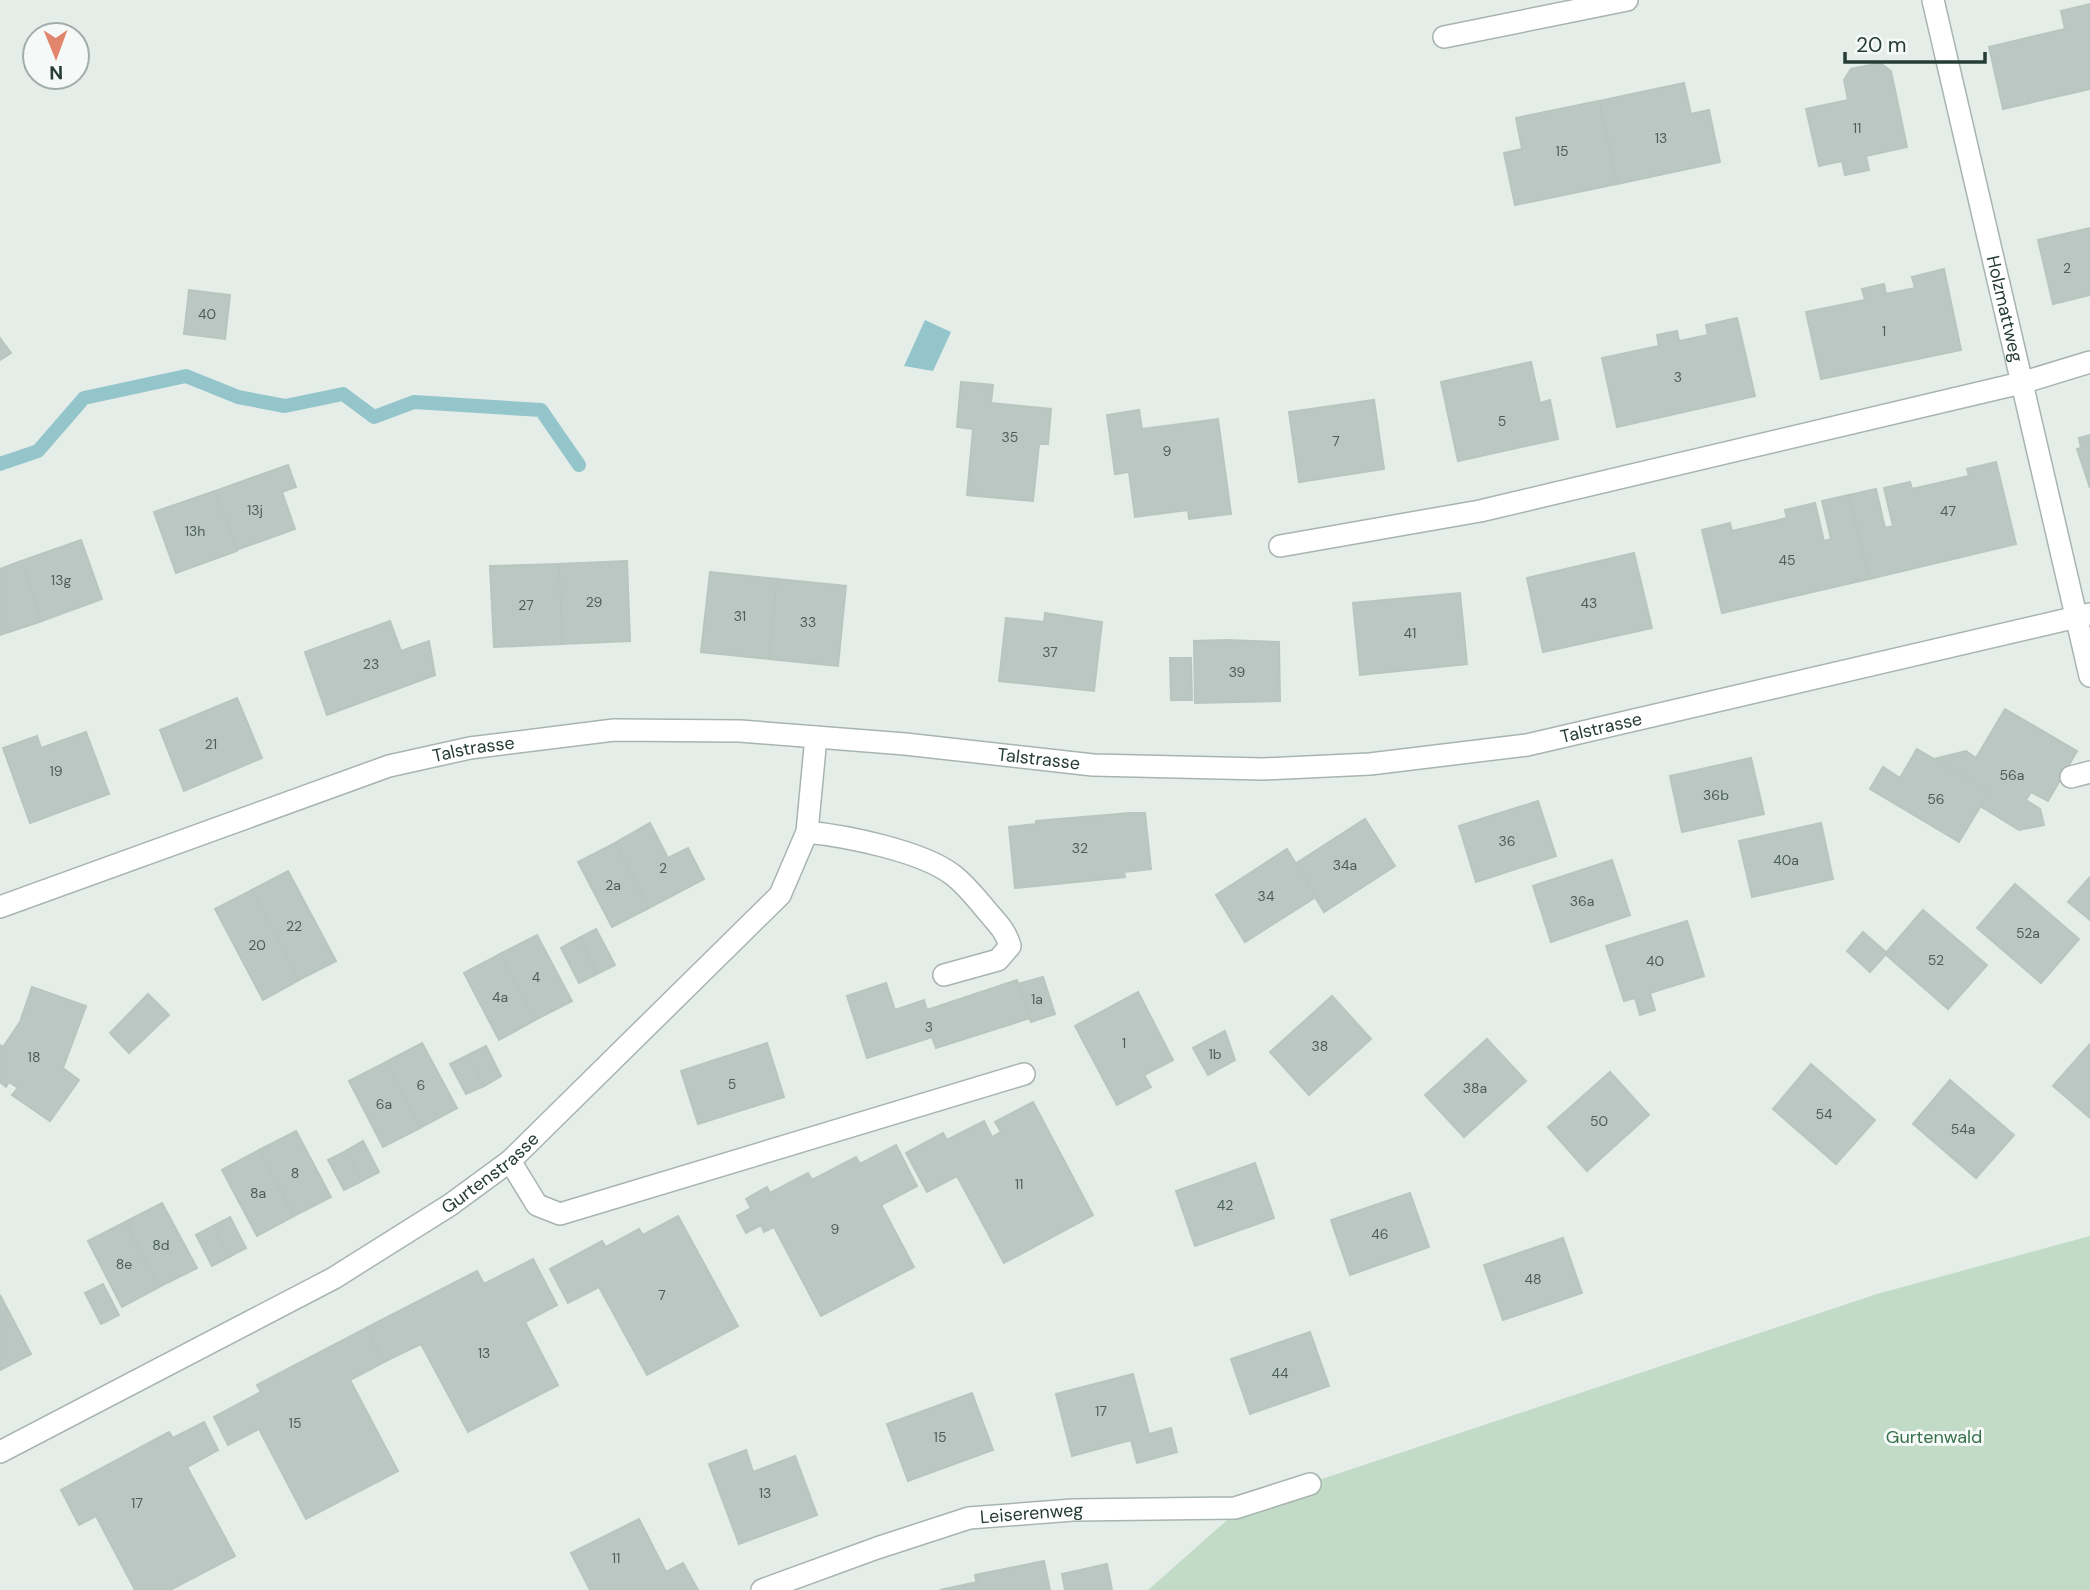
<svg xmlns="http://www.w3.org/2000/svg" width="2090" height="1590" font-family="'DM Sans',sans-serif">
<rect width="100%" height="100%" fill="#e5ede9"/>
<polygon fill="#c1dbc7" points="2090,1236 2090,1590 1148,1590 1234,1514 1235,1508 1877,1294"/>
<polygon fill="#94c5cb" points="925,320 951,332 933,371 904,366"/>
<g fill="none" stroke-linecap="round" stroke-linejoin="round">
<polyline stroke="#94c5cb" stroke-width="14" points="0,464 38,451 84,398 186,376 238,397 285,406 343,394 374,417 414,402 541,410 579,465"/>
</g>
<g fill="#bbc7c2" stroke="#b8c6bf" stroke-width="2">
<polygon points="2090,4 2090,89 2003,109 1989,47 2065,29 2061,11"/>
<polygon points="1880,63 1891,71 1907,147 1866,156 1869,170 1845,175 1842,161 1819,166 1806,109 1848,100 1844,80 1851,69"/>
<polygon points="1684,83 1691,114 1709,110 1720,162 1617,184 1599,101"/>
<polygon points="1599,101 1617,184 1515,205 1504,153 1522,149 1516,118"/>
<polygon points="2090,228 2090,295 2053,304 2038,240"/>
<polygon points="1944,269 1961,350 1821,379 1806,312 1865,300 1862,289 1884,284 1886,294 1915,288 1912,277"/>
<polygon points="189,290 230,295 225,339 184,334"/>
<polygon points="1737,318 1755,396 1617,427 1602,358 1659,346 1657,335 1677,331 1679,341 1708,335 1706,325"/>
<polygon points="0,338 11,353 0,360"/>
<polygon points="1531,362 1540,403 1550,400 1558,439 1458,461 1441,382"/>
<polygon points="961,382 993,385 991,403 1051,409 1048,444 1039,444 1033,501 967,495 973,429 957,427"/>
<polygon points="1374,400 1384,469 1299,482 1289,412"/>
<polygon points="1139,410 1142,429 1218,419 1231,514 1189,519 1188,510 1135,517 1129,472 1115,474 1107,415"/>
<polygon points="2090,435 2090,488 2077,449 2081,448 2079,438"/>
<polygon points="1996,462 2016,544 1869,579 1849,495 1876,489 1885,528 1893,526 1884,488 1910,482 1912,489 1969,476 1967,469"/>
<polygon points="288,465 296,487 282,492 295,529 236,550 215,491"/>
<polygon points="215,491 237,551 176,573 154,512"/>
<polygon points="1849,495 1869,579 1722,613 1702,530 1730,523 1732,531 1787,518 1785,510 1815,503 1824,541 1831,539 1822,501"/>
<polygon points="81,540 102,599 42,621 21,561"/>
<polygon points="1634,553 1652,628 1543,652 1527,578"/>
<polygon points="21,561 42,621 0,635 0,569"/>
<polygon points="627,561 630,641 562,644 559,564"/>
<polygon points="559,564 562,644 494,647 490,566"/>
<polygon points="710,572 777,579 769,659 701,652"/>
<polygon points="777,579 846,586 838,666 769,659"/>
<polygon points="1460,593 1467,664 1360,675 1353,603"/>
<polygon points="1045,613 1102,622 1094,691 999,681 1006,618 1044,622"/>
<polygon points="390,621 401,651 429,641 435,675 327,715 305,652"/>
<polygon points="1226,640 1279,642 1280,701 1195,703 1194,641"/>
<polygon points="1170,658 1191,658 1192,700 1171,700"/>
<polygon points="237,698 262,758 184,791 160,730"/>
<polygon points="2005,709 2077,751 2048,801 2031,792 2026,800 2040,809 2044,825 2019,830 1980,806 1989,792 1934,759 1966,751 1976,758"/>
<polygon points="86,732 109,794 30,823 3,748 37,736 41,748"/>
<polygon points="1917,749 1989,792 1959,842 1870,789 1883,767 1900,778"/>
<polygon points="1751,758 1764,814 1682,832 1670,776"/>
<polygon points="1538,801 1556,856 1476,882 1459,826"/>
<polygon points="1130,813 1145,813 1151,869 1124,872 1125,877 1015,888 1009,827 1036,824 1036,821"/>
<polygon points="1365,819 1395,866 1324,912 1295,864"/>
<polygon points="650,823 668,858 688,848 704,879 649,908 615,843"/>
<polygon points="1821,823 1833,879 1752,897 1739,841"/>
<polygon points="615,843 649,908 612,927 578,862"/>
<polygon points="1287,849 1316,897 1245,942 1216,895"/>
<polygon points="1612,860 1630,915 1551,942 1533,886"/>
<polygon points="288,871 336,961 299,980 252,890"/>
<polygon points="2090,877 2090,920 2068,902"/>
<polygon points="2015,884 2079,939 2041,983 1977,928"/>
<polygon points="252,890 299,980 263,1000 215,909"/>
<polygon points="1923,910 1987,965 1948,1009 1885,954"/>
<polygon points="1687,921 1704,976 1650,993 1655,1010 1640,1015 1635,998 1624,1001 1606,946"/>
<polygon points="596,929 615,965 597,974 579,938"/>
<polygon points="1863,932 1887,953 1870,972 1847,951"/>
<polygon points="537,935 572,1001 535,1020 500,954"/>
<polygon points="579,938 597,974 579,983 561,948"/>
<polygon points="500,954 535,1020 499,1040 464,973"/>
<polygon points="1043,977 1055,1014 1031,1022 1018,984"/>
<polygon points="1017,980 1030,1018 936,1048 932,1037 867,1058 847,996 886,983 895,1010 924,1000 927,1010"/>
<polygon points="32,987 86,1006 63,1068 79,1080 50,1121 12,1095 18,1088 9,1082 6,1087 0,1082 0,1045 3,1047 20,1022"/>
<polygon points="1138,992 1173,1060 1144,1075 1151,1087 1117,1105 1075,1026"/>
<polygon points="148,994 169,1015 129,1053 110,1033"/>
<polygon points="1332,996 1371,1039 1309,1095 1270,1052"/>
<polygon points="1225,1031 1235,1060 1208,1075 1193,1048"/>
<polygon points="1487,1039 1526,1081 1464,1137 1425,1095"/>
<polygon points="422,1043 457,1108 420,1128 386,1062"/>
<polygon points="767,1043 784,1097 698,1124 681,1071"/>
<polygon points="2090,1044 2090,1118 2053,1086"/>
<polygon points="486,1046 501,1076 484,1086 468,1055"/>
<polygon points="468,1055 484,1086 466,1094 450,1064"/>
<polygon points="386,1062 420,1128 383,1147 349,1081"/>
<polygon points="1811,1064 1875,1120 1836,1164 1773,1109"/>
<polygon points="1610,1072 1649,1115 1587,1171 1548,1127"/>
<polygon points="1950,1080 2014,1135 1976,1178 1913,1124"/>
<polygon points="1033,1102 1093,1215 1004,1263 957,1176 927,1192 906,1153 943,1133 947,1140 984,1121 992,1137 1001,1132 995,1122"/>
<polygon points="296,1131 331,1197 294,1216 259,1150"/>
<polygon points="363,1141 379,1172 362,1181 346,1151"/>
<polygon points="896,1145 917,1186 881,1205 914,1267 821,1316 774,1227 764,1232 761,1225 746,1233 737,1216 751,1208 746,1199 767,1187 770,1193 808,1173 812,1180 856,1157 860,1164"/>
<polygon points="259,1150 294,1216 257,1236 222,1170"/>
<polygon points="346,1151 362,1181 344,1190 328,1160"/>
<polygon points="1255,1163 1274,1218 1195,1246 1176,1191"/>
<polygon points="1410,1193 1429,1247 1350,1275 1331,1220"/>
<polygon points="162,1203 197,1268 159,1287 125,1222"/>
<polygon points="678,1216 738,1326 647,1375 599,1287 568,1303 550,1269 602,1241 606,1247 639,1229 643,1235"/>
<polygon points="230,1217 246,1248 229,1257 213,1226"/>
<polygon points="125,1222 159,1287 122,1307 88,1241"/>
<polygon points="213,1226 229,1257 212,1266 196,1235"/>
<polygon points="1563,1238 1582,1293 1503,1320 1484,1265"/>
<polygon points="533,1259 557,1305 525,1322 558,1385 468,1432 421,1344 384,1362 366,1328 477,1271 484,1284"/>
<polygon points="103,1284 119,1315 101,1324 85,1293"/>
<polygon points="0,1295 31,1354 0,1370"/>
<polygon points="366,1328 384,1362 350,1380 398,1471 306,1519 259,1429 228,1445 214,1417 261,1392 257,1385"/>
<polygon points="1310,1332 1329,1386 1250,1414 1231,1359"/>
<polygon points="1133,1374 1149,1434 1171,1428 1177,1452 1137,1463 1131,1440 1072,1456 1056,1394"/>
<polygon points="972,1393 993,1450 908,1481 887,1424"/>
<polygon points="204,1422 218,1450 187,1467 235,1556 170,1590 135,1590 96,1516 79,1525 61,1490 169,1432 173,1438"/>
<polygon points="746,1450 753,1472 795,1456 817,1515 739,1544 709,1464"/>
<polygon points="639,1519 666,1572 683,1563 698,1590 590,1590 571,1553"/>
<polygon points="1044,1561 1050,1590 978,1590 975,1575"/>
<polygon points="1107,1564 1112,1590 1065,1590 1062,1574"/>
<polygon points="977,1582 978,1590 940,1590"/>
</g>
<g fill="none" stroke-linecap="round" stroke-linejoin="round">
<g stroke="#a8b4b0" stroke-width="24">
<g id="minor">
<path id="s1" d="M1933,0L2090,676"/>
<polyline points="1444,37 1627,0"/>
<polyline points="1280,546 1480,511 2021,383 2090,362"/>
<polyline points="2071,777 2090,772"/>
<path d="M807,832C846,836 922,851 953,875C966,885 976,898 987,911C997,923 1006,931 1010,946L998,960L944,975"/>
<path id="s2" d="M0,907L389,766L470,748L614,730L740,731L905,744L1093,765L1263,769L1370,764L1527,745L2090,614"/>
<polyline points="510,1161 537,1205 560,1214 1024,1074"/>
<path id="s3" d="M0,1452L334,1278L450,1205L510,1161L780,895L807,832L816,737"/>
<path id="s4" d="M762,1590L877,1548L969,1518L1073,1510L1235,1508L1310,1484"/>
</g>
</g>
<use href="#minor" stroke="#fff" stroke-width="21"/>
</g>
<g text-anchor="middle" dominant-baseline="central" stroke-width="6" stroke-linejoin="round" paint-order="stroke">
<g font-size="14" fill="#4b5f59">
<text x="1857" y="128">11</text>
<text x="1661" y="138">13</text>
<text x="1562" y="151">15</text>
<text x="2067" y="268">2</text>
<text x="207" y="314">40</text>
<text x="1884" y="331">1</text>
<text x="1678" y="377">3</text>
<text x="1502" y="421">5</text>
<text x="1010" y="437">35</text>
<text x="1336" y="441">7</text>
<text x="1167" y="451">9</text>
<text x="255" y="510">13j</text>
<text x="1948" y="511">47</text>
<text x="195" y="531">13h</text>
<text x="1787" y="560">45</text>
<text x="61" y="580">13g</text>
<text x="594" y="602">29</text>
<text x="1589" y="603">43</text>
<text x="526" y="605">27</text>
<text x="740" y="616">31</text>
<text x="808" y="622">33</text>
<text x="1410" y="633">41</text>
<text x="1050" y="652">37</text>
<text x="371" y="664">23</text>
<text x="1237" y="672">39</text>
<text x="211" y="744">21</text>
<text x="56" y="771">19</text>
<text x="2012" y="775">56a</text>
<text x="1716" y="795">36b</text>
<text x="1936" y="799">56</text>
<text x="1507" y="841">36</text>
<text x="1080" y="848">32</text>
<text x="1786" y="860">40a</text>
<text x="1345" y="865">34a</text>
<text x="663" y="868">2</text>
<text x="613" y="885">2a</text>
<text x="1266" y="896">34</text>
<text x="1582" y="901">36a</text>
<text x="294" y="926">22</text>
<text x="2028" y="933">52a</text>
<text x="257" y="945">20</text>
<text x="1936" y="960">52</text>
<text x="1655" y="961">40</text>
<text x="536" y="977">4</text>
<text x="500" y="997">4a</text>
<text x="1037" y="999">1a</text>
<text x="929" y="1027">3</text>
<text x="1124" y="1043">1</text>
<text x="1320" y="1046">38</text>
<text x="1215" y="1054">1b</text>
<text x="34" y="1057">18</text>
<text x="732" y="1084">5</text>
<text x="421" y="1085">6</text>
<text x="1475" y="1088">38a</text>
<text x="384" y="1104">6a</text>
<text x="1824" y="1114">54</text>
<text x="1599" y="1121">50</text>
<text x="1963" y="1129">54a</text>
<text x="295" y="1173">8</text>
<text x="1019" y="1184">11</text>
<text x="258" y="1193">8a</text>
<text x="1225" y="1205">42</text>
<text x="835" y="1229">9</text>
<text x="1380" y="1234">46</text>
<text x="161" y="1245">8d</text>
<text x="124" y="1264">8e</text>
<text x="1533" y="1279">48</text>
<text x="662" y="1295">7</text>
<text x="484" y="1353">13</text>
<text x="1280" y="1373">44</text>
<text x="1101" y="1411">17</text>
<text x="295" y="1423">15</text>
<text x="940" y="1437">15</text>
<text x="765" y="1493">13</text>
<text x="137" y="1503">17</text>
<text x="616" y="1558">11</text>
</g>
<g font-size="18" fill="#263c36" stroke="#f5f9f7">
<text stroke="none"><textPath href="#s1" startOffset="317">Holzmattweg</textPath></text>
<text stroke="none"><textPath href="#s2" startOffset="1634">Talstrasse</textPath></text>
<text stroke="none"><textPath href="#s2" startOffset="500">Talstrasse</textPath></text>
<text stroke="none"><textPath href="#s2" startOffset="1068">Talstrasse</textPath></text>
<text stroke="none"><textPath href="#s3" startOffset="565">Gurtenstrasse</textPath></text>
<text stroke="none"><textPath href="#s4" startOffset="282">Leiserenweg</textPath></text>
</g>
<g font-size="18" fill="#356f49" stroke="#f5f9f7">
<text x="1934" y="1437">Gurtenwald</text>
</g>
</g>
<g transform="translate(56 56) rotate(179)"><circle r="33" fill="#f5f9f7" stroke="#a2adaa" stroke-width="2"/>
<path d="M0-5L12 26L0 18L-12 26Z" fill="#e2856d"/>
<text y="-10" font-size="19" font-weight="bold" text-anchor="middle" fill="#263c36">N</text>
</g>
<path d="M1845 52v10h140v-10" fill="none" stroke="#263c36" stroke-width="3.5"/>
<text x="1856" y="52" font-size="21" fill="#263c36" stroke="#f5f9f7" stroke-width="5" paint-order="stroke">20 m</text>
</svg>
